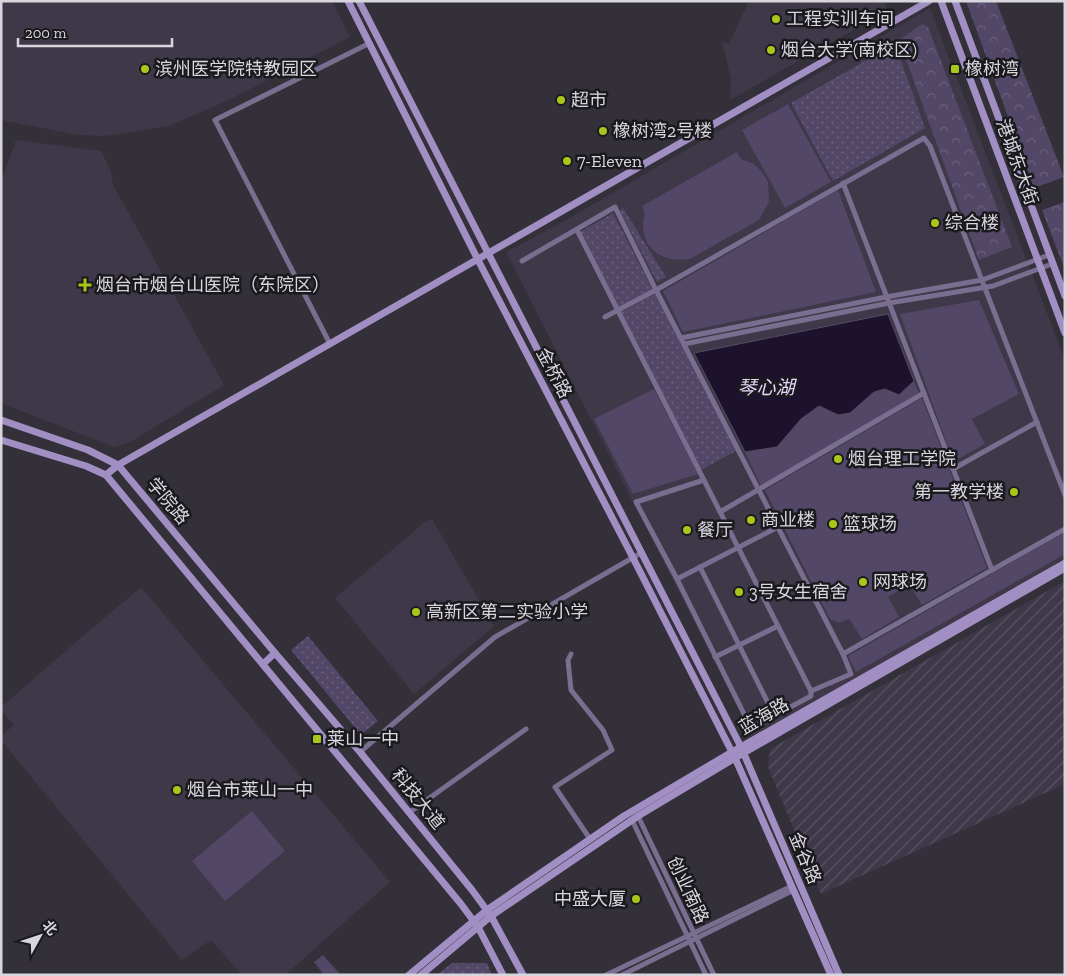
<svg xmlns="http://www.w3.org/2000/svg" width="1066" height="976" font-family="'Zilla Slab','Noto Sans SC',serif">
<defs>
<pattern id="industrial-furrows" width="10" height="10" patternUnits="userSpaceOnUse" patternTransform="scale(1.25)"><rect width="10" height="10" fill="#3e3849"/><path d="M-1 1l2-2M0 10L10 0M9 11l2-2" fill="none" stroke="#595463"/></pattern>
<pattern id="grass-dots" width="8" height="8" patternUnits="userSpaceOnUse" patternTransform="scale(1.25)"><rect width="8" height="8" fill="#524767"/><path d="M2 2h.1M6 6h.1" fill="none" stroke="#6a617c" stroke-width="1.8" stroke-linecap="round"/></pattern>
<pattern id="forest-crowns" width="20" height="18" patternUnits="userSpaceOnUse" patternTransform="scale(1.25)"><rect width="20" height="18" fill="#524767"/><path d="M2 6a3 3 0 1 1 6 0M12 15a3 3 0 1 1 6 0" fill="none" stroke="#6a617c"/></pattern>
</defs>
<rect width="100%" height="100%" fill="#33303a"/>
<g fill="#3e3849">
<polygon points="1,1 332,1 350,37 229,100 169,126 105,136 78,135 1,120"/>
<polygon points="749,1 885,1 887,11 730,100 731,79 722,41 729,44"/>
<polygon points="930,8 1065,360 1065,558 990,603 752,736 506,252 568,219"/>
<polygon points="16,140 101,151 111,171 113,185 224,385 132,441 114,447 1,403 1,182"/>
<polygon points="432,519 494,626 414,694 335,598 425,522"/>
<polygon points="141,587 390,882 285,975 242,975 211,940 182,960 1,740 1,736 14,725 1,710 1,707 76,642"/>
</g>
<polygon fill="url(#industrial-furrows)" points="1065,581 1065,784 821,894 768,767 770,749"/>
<g fill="url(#grass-dots)">
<polygon points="895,44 925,128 833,181 791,103"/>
<polygon points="623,208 666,277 657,282 620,211"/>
<polygon points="613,213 653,290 618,308 580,232"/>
<polygon points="655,294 736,451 701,470 621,312"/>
<polygon points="308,636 378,721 361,735 291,650"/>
<polygon points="452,963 487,963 492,975 437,975"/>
</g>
<g fill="url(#forest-crowns)">
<polygon points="966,1 996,1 1064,177 1034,188"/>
<polygon points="922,24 928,27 1012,247 979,260 899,40"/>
<polygon points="1065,202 1065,270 1042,210"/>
</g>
<g fill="#524767">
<polygon points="788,104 831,182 785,208 742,130"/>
<path d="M737,152L741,159L754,164L762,172L768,182L769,202L759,220L690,259C666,263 643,252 643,225C643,215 647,215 642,206Z"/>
<polygon points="838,190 876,292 683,332 663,291"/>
<polygon points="979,300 1019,394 972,419 985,444 960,458 951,455 900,314"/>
<path d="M914,381L919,393L761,486L745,452L777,447L801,419L820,406C860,432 855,390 884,390C889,390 895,393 899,395Z"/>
<polygon points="654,389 698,474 633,494 594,419"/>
<polygon points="922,398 987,568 922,605 909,584 888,597 899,617 862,639 849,619 839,623 830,619 765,490"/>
<polygon points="1065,532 1065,554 856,672 848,656"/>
<polygon points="252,811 285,851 225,901 192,861"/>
<polygon points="323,955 340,974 339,975 324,975 314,962"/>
</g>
<polygon fill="#1d122e" stroke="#554d62" points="888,314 914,381 899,395 885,389 874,392 850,413 838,415 819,406 801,419 777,447 745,452 694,353"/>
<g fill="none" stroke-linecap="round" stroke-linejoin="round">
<g stroke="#796e8f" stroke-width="5">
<polyline points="843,183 992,570"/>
<polyline points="577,230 811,691 851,674 843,654"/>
<polyline points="522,261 615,207 656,290 605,317"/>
<polyline points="681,338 886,297 982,280 1049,255"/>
<polyline points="330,344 215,120 370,43"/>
<polyline points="684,344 889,303 993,286 1052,264"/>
<polyline points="953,469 1037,422"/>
<polyline points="704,480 636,502 677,579 751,728 811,696 811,691"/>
<polyline points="1065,495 930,146 924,138 656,290 843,654 1065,529"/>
<polyline points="720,512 924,393"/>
<polyline points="700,567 774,715"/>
<polyline points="677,579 778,527"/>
<polyline points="571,654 568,660 571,690 603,730 612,750 555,787 590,839"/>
<polyline points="715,657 778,626"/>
<polyline points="360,752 495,637 641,553"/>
<polyline points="410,812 526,729"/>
<polyline points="638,816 714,975"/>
<polyline points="632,820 706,975"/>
<polyline points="606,975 792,886"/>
<polyline points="622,975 794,890"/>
</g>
<g stroke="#a18fc4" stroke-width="7">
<polyline points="348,1 478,260 630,552 735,758 831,975"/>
<polyline points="359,1 741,747 839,975"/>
<polyline points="941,1 1065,333"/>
<polyline points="955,1 1065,296"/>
<polyline points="1,420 88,450 118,465 275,653 360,752 472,890 491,916 523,975"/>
<polyline points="1,440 86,466 106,475 461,904 478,927 503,975"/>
<polyline points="106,475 118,465 929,1"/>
<polyline points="263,664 275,653"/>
<polyline points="409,975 487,910 624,816 732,752 1065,563"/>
<polyline points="421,975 491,916 638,816 735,758 1065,568"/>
</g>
</g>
<g fill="#a9c71a" stroke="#1a191d" stroke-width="2">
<circle cx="776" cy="19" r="5"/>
<circle cx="771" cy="50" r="5"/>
<circle cx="145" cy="69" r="5"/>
<rect x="950" y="64" width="10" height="10" rx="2.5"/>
<circle cx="561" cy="100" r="5"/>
<circle cx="603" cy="131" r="5"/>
<circle cx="567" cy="161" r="5"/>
<circle cx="935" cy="223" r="5"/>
<path d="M82.5 277.5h5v5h5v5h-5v5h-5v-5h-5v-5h5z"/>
<circle cx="838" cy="459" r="5"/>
<circle cx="1014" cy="492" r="5"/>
<circle cx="751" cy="520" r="5"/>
<circle cx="833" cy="524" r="5"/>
<circle cx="687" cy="530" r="5"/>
<circle cx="863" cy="582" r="5"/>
<circle cx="739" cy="592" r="5"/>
<circle cx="416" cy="612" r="5"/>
<rect x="312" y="734" width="10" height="10" rx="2.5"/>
<circle cx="177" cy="790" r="5"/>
<circle cx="636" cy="899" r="5"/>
</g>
<g text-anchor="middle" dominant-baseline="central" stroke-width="5" stroke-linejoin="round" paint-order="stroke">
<g font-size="18" fill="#d8d6dd" stroke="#1a191d" text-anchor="start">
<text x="786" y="19">工程实训车间</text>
<text x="781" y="50">烟台大学(南校区)</text>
<text x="155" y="69">滨州医学院特教园区</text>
<text x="965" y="69">橡树湾</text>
<text x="571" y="100">超市</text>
<text x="613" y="131">橡树湾2号楼</text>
<text x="577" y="161">7-Eleven</text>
<text x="945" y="223">综合楼</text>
<text x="96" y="285">烟台市烟台山医院（东院区）</text>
<text x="848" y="459">烟台理工学院</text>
<text x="1004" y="492" text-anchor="end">第一教学楼</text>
<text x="761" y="520">商业楼</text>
<text x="843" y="524">篮球场</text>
<text x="697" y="530">餐厅</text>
<text x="873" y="582">网球场</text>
<text x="749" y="592">3号女生宿舍</text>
<text x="426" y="612">高新区第二实验小学</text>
<text x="327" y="739">莱山一中</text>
<text x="187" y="790">烟台市莱山一中</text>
<text x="626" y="899" text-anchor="end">中盛大厦</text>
</g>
<g font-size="18" fill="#d8d6dd" stroke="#1a191d">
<text transform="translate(1017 162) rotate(70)">港城东大街</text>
<text transform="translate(554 373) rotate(62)">金桥路</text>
<text transform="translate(168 501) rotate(50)">学院路</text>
<text transform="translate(764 716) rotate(-30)">蓝海路</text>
<text transform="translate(418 799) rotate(51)">科技大道</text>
<text transform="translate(805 858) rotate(67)">金谷路</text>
<text transform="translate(688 890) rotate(65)">创业南路</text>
</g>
<g font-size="19" font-style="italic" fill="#e4d8fd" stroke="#1a191d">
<text x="766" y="387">琴心湖</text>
</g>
</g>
<rect width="1066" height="976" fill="none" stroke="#d8d6dd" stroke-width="5"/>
<g transform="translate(40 936) rotate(50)" stroke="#1a191d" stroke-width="4" paint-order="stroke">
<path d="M0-4L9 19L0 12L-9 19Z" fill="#d8d6dd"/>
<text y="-8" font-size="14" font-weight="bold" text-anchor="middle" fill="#d8d6dd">北</text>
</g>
<path d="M18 38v8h154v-8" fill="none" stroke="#d8d6dd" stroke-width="2.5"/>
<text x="25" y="38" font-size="15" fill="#d8d6dd" stroke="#1a191d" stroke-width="4" paint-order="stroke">200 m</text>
</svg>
